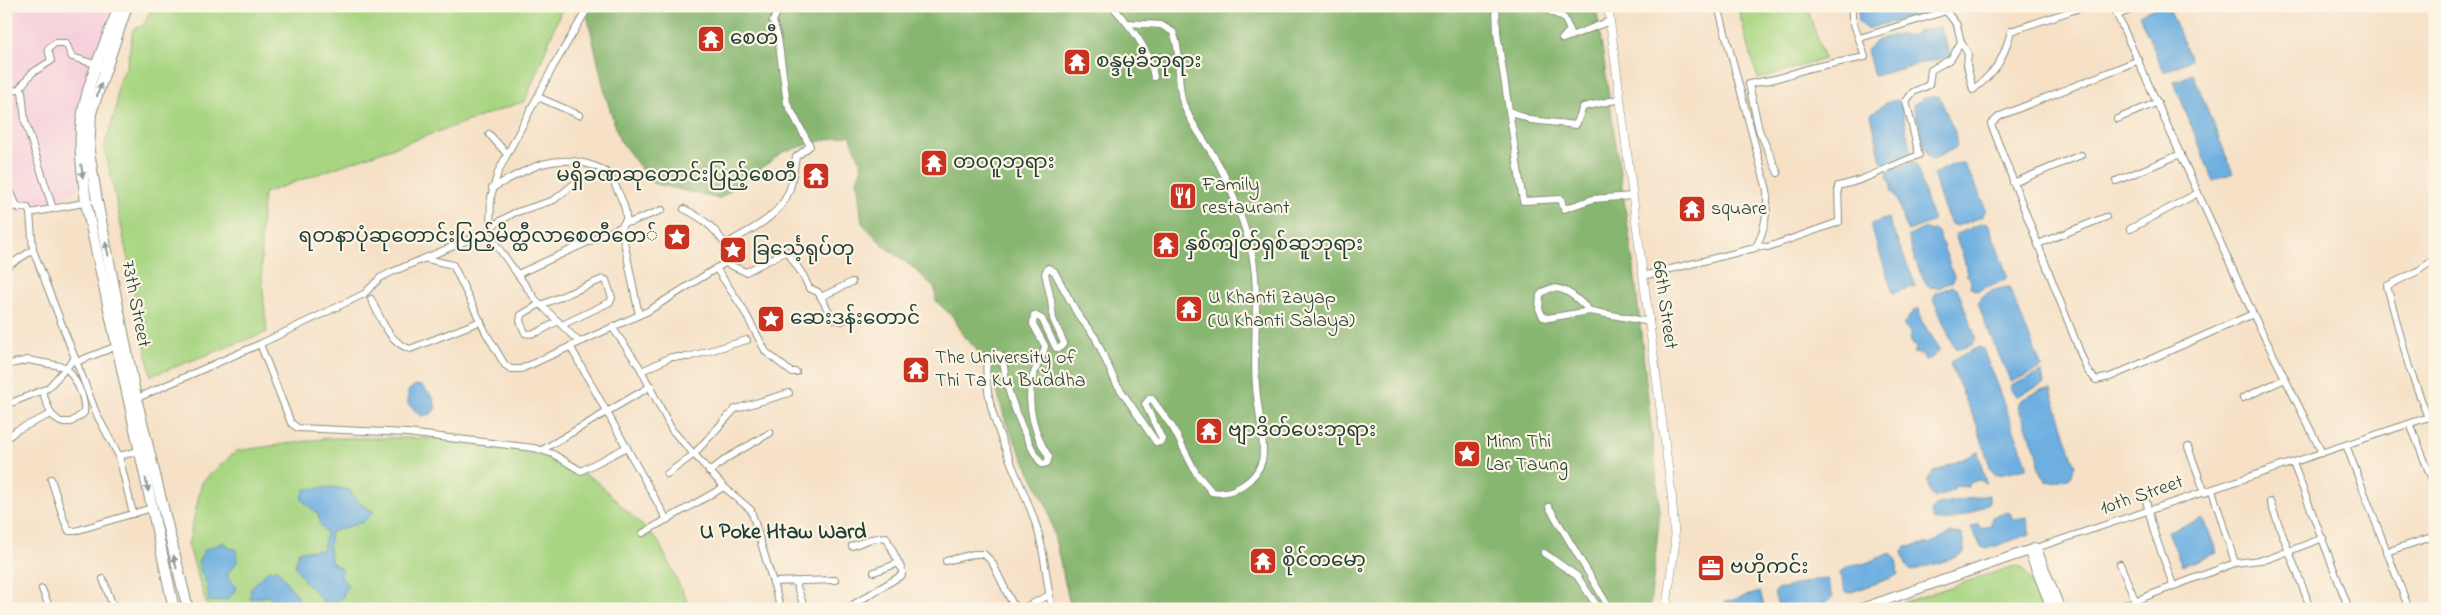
<svg xmlns="http://www.w3.org/2000/svg" width="2441" height="615" font-family="'Indie Flower','Noto Sans Myanmar',sans-serif">
<rect width="100%" height="100%" fill="#fcf5e5"/>
<filter id="ink" filterUnits="userSpaceOnUse"><feTurbulence type="fractalNoise" baseFrequency=".02" numOctaves="2"/><feDisplacementMap in="SourceGraphic" scale="10" xChannelSelector="R" yChannelSelector="G"/><feConvolveMatrix kernelMatrix="1 2 1 2 8 2 1 2 1" color-interpolation-filters="sRGB"/></filter>
<filter id="wash" filterUnits="userSpaceOnUse"><feTurbulence type="fractalNoise" baseFrequency=".0096" numOctaves="4" result="noise"/><feDisplacementMap in="SourceGraphic" scale="20" xChannelSelector="R" yChannelSelector="G"/><feGaussianBlur stdDeviation="1.12" result="paint"/><feColorMatrix in="noise" values="0 0 0 0 0 0 0 0 0 0 0 0 0 0 0 0 0 1.4 0 .05"/><feComposite in="paint" operator="in"/></filter>
<g filter="url(#wash)">
<rect width="100%" height="100%" fill="#f6e1c7"/>
<polygon fill="#f5cfdc" points="6,6 112,6 81,109 79,188 53,203 16,214 6,192"/>
<g fill="#a8d582" stroke="#64895b">
<path d="M152,6H563L525,101L264,193C258,241 262,285 267,332L151,376L113,185L104,148L116,108L118,84L127,66L133,29L144,25Z"/>
<polygon points="1737,6 1807,6 1824,59 1758,79"/>
<polygon points="328,438 434,438 534,448 595,480 658,541 691,609 208,609 188,544 202,482 236,451"/>
<polygon points="2014,566 2024,569 2043,609 1884,609"/>
</g>
<polygon fill="#86b670" stroke="#527a52" points="585,6 1596,6 1634,269 1660,510 1650,609 1071,609 1048,509 1006,423 994,380 975,347 964,337 955,319 936,301 935,289 916,270 883,245 862,223 857,181 862,166 850,135 817,142 783,152 719,199 652,183 619,139 605,93"/>
<g fill="#6dafe1" stroke="#46768a">
<polygon points="1872,6 1935,6 1936,10 1866,29 1859,22 1858,11"/>
<polygon points="2159,6 2168,6 2191,60 2164,72 2139,15"/>
<path d="M1940,26L1950,56L1874,76L1867,50C1876,37 1895,33 1911,36L1919,31Z"/>
<polygon points="2193,74 2233,173 2213,181 2174,82"/>
<polygon points="1939,96 1955,132 1957,147 1932,160 1928,156 1913,105 1924,98"/>
<polygon points="1896,100 1901,102 1911,155 1886,164 1881,161 1871,114 1886,103"/>
<path d="M1913,161L1917,165L1927,203L1933,218L1932,222L1908,231C1899,218 1902,201 1891,191L1892,184L1888,179L1887,171Z"/>
<path d="M1963,163L1975,184L1986,209L1982,217L1957,226L1951,224C1943,208 1938,191 1933,174L1954,164Z"/>
<polygon points="1888,218 1916,286 1893,293 1870,224"/>
<polygon points="1988,223 2007,275 2005,280 1976,291 1970,287 1971,280 1967,275 1964,259 1955,235 1980,224"/>
<path d="M1925,228L1930,231L1934,229L1938,232L1954,276L1953,281L1938,288L1929,287C1921,278 1909,247 1909,236Z"/>
<polygon points="1953,286 1957,288 1976,338 1973,344 1960,349 1954,347 1933,299 1936,293"/>
<path d="M2009,287L2042,368L2011,382L1984,321L1978,302C1983,292 1999,288 2009,287Z"/>
<polygon points="1915,309 1919,309 1921,320 1940,349 1932,358 1925,360 1922,354 1913,353 1916,348 1911,341 1909,331 1903,325"/>
<polygon points="1979,347 1983,349 2027,464 2026,468 1996,475 1991,470 1978,428 1950,364 1952,360"/>
<polygon points="2042,372 2044,384 2017,396 2012,392 2010,386"/>
<polygon points="415,385 422,386 433,397 436,408 431,414 420,416 408,404 408,391"/>
<polygon points="2041,390 2051,390 2075,465 2071,477 2054,482 2046,481 2039,468 2038,455 2018,407 2021,400"/>
<polygon points="1978,452 1986,483 1978,480 1970,483 1968,487 1955,486 1954,490 1935,498 1931,494 1927,480 1934,472"/>
<polygon points="333,487 349,490 358,502 374,512 363,522 331,532 329,547 331,562 342,569 341,577 348,586 341,599 328,606 328,609 324,609 325,603 305,582 295,566 299,551 323,550 326,532 321,526 318,514 301,499 305,489"/>
<path d="M1989,495V503C1974,511 1949,526 1933,519L1931,511L1938,504Z"/>
<polygon points="2009,512 2014,519 2026,517 2030,534 1987,549 1981,547 1971,527 1978,524 1981,529 1991,525 1992,517"/>
<polygon points="2204,519 2217,553 2182,566 2168,531"/>
<polygon points="1952,533 1961,534 1964,543 1964,553 1951,559 1911,571 1906,566 1902,551 1906,547 1931,543"/>
<path d="M225,542L229,548L236,549L237,562L227,574L232,584L236,587C232,601 223,601 209,602L207,585L198,563L204,550Z"/>
<path d="M1891,553L1896,559L1898,574L1894,577L1849,593L1845,591L1840,572C1846,566 1856,563 1863,564Z"/>
<path d="M277,569L305,607L309,609C295,609 279,604 267,596L250,599L251,588L267,571Z"/>
<path d="M1823,578L1827,579L1833,597C1822,611 1795,609 1779,609L1774,593L1779,589Z"/>
<polygon points="1760,592 1765,609 1727,609 1725,602"/>
</g>
</g>
<g filter="url(#ink)">
<g fill="none" stroke-linecap="round" stroke-linejoin="round">
<g stroke="#8a8f7e" stroke-width="8">
<g id="minor">
<path d="M776,6L777,12L773,21L778,38L787,103L810,146L796,157C794,166 793,176 791,185C784,214 753,229 729,242C724,248 723,256 725,263L746,272L787,251L804,277L809,288L818,292L833,319L842,321L856,315"/>
<path d="M1112,6C1130,26 1150,49 1154,77"/>
<polyline points="1373,6 1375,6"/>
<polyline points="1496,6 1497,33 1523,201 1561,199 1564,209 1593,199 1633,196"/>
<polyline points="1532,6 1544,8 1564,18 1570,30 1562,39"/>
<polyline points="2113,6 2253,314 2322,453"/>
<polyline points="2118,15 2139,6"/>
<path d="M1860,38L1946,11L1957,25L1961,42L1968,54L1967,65L1973,90C1997,70 2003,61 2011,31L2086,6"/>
<polyline points="1563,39 1610,21"/>
<polyline points="2139,60 2000,116 1991,124 2087,370 2096,380 2110,377 2253,314"/>
<polyline points="19,89 32,73 51,61 48,49 55,43 66,43 72,57 98,65"/>
<polyline points="6,93 19,89 22,91 25,121 53,209"/>
<polyline points="538,97 579,115"/>
<polyline points="1509,111 1531,120 1576,125 1583,107 1620,99"/>
<polyline points="2117,119 2158,102"/>
<polyline points="489,134 507,154"/>
<polyline points="1778,173 1759,130 1749,84 1775,79 1810,68 1865,57 1852,18 1852,6"/>
<polyline points="2116,181 2181,154"/>
<polyline points="6,182 17,206 19,208 27,207 30,213 89,202"/>
<polyline points="2013,183 2081,155"/>
<path d="M492,188C526,170 552,152 591,165C604,169 611,174 616,187C621,198 627,209 626,220L621,227L518,274"/>
<polyline points="6,209 17,206"/>
<path d="M684,209C703,218 715,228 726,246"/>
<polyline points="625,222 631,222 662,210"/>
<polyline points="490,227 491,197 498,172 553,67 589,6"/>
<polyline points="621,227 639,315"/>
<polyline points="2130,229 2198,193"/>
<polyline points="487,232 536,300 579,342"/>
<polyline points="2038,244 2106,217"/>
<path d="M1757,246L1768,247L1839,222L1838,186C1865,181 1892,165 1919,155L1906,101L1913,92L1929,85L1931,70L1951,59L1961,42"/>
<polyline points="33,250 97,415 119,456 133,514"/>
<polyline points="427,259 453,265 486,333 505,365 511,369 521,369 648,311 739,254"/>
<polyline points="6,267 33,250 30,213"/>
<polyline points="716,268 742,307 766,352 791,372 796,372"/>
<path d="M1643,276L1755,248C1765,233 1768,208 1767,190L1718,6"/>
<polyline points="821,297 852,282"/>
<path d="M371,299C381,318 388,342 410,349L481,321"/>
<path d="M540,304L521,315L520,321L525,333C535,337 548,326 558,321"/>
<polyline points="541,305 603,279 606,280 612,298 610,302 562,325"/>
<path d="M1590,311C1578,299 1557,277 1540,295L1539,309L1543,317L1548,318L1590,311L1650,322"/>
<polyline points="612,327 639,366 672,430 724,487 751,510 781,609"/>
<polyline points="260,344 291,423 298,428 407,433 534,448 553,454 581,471 627,447"/>
<polyline points="570,346 667,520"/>
<polyline points="76,362 117,346"/>
<path d="M6,365L28,360L66,367C76,380 86,396 84,413L71,422H60L51,414L17,430L6,439"/>
<polyline points="642,371 671,357 688,357 747,340"/>
<polyline points="42,391 51,414"/>
<polyline points="2243,398 2285,379"/>
<polyline points="135,399 260,344 364,294 380,278 392,272 487,232 490,227 514,213 554,200 580,179 606,172"/>
<polyline points="6,405 48,388 75,358"/>
<polyline points="2428,418 2409,367 2387,286 2418,271 2435,259"/>
<polyline points="2410,424 2435,487"/>
<polyline points="2346,445 2409,609"/>
<polyline points="2188,447 2205,493"/>
<polyline points="542,450 651,386"/>
<polyline points="119,456 139,451"/>
<polyline points="2293,463 2349,609"/>
<polyline points="709,472 727,458 770,433"/>
<polyline points="667,474 693,455 735,409 789,393"/>
<polyline points="51,479 64,520 69,531 75,531 152,508"/>
<polyline points="2212,490 2235,563"/>
<polyline points="2144,493 2154,532 2173,585"/>
<polyline points="2270,502 2311,609"/>
<polyline points="1549,507 1610,609"/>
<polyline points="643,533 724,487"/>
<polyline points="2036,548 2435,415"/>
<polyline points="2386,552 2435,536"/>
<polyline points="1544,553 1577,576 1599,609"/>
<polyline points="946,561 974,554 984,554 992,562 1015,609"/>
<polyline points="2120,564 2139,609"/>
<polyline points="874,572 899,563"/>
<polyline points="103,579 114,609"/>
<polyline points="795,581 805,609"/>
<polyline points="773,582 835,580"/>
<polyline points="42,589 50,609"/>
<polyline points="846,609 902,575 902,570 886,537 871,539 852,546"/>
<polyline points="1022,609 1049,595"/>
<path d="M1052,609C1046,580 1045,549 1035,522C1018,471 981,414 987,358L994,354H999C1006,363 1004,375 1007,385C1012,403 1030,451 1042,464L1047,463L1049,457C1035,436 1026,405 1032,379C1035,367 1043,358 1045,346L1033,324L1034,315L1042,319L1056,348H1060L1064,343L1053,319L1051,300L1045,273L1048,268L1054,271L1078,315L1095,337L1116,383L1156,442H1160L1162,439L1145,404L1149,399H1152L1173,428L1196,473L1212,492C1232,496 1256,481 1262,461C1266,445 1257,405 1256,386C1252,338 1263,281 1247,235C1239,210 1229,181 1215,158C1204,140 1191,124 1183,103C1176,80 1182,53 1173,32L1161,25L1127,23"/>
<polyline points="2113,609 2235,563 2268,559 2323,538"/>
</g>
</g>
<g stroke="#8a8f7e" stroke-width="9">
<polyline id="tertiary" points="1608,6 1672,497 1675,544 1666,609"/>
</g>
<g stroke="#8a8f7e" stroke-width="11">
<g id="secondary">
<polyline points="2029,551 2052,609"/>
<polyline points="1860,609 2036,548 2060,609"/>
</g>
</g>
<g stroke="#8a8f7e" stroke-width="12">
<g id="primary">
<path d="M119,6C106,43 87,81 82,119C78,147 83,175 86,203L174,609"/>
<polyline points="127,6 91,113 89,151 97,201 136,398 188,609"/>
</g>
</g>
<g stroke="#8a8f7e" stroke-width="12">
<polyline id="trunk" points="98,65 106,68"/>
</g>
<use href="#minor" stroke="#fff" stroke-width="6"/>
<use href="#tertiary" stroke="#fff" stroke-width="8"/>
<use href="#secondary" stroke="#fff" stroke-width="9"/>
<use href="#primary" stroke="#fff" stroke-width="10"/>
<use href="#trunk" stroke="#fff" stroke-width="10"/>
</g>
<defs><path id="oneway-solid" d="M-6-.8H1V-3.2L6.5 0L1 3.2V.8H-6Z" transform="scale(1.25)"/></defs>
<g fill="#8f9e9a">
<use href="#oneway-solid" transform="translate(99 90) rotate(-72)"/>
<use href="#oneway-solid" transform="translate(82 171) rotate(83)"/>
<use href="#oneway-solid" transform="translate(107 249) rotate(-102)"/>
<use href="#oneway-solid" transform="translate(147 485) rotate(78)"/>
<use href="#oneway-solid" transform="translate(175 562) rotate(-103)"/>
</g>
</g>
<defs>
<g id="temple-square" transform="scale(1.4375)"><rect x="-9" y="-9" width="18" height="18" rx="4" fill="#c8321e" stroke="#fcf5e5"/><path d="M0-6L5-2H3V0L6.5 2.5H4V6H1.5V3h-3V6H-4V2.5H-6.5L-3 0V-2H-5Z" fill="#fff"/></g>
<g id="restaurant-square" transform="scale(1.4375)"><rect x="-9" y="-9" width="18" height="18" rx="4" fill="#c8321e" stroke="#fcf5e5"/><path d="M-5-6h1v4h1v-4h1v4h1v-4h1v5L-1.5 .5V6h-2V.5L-5-1ZM5-6V6H3V1.5H1.5Q1.5-4 5-6Z" fill="#fff"/></g>
<g id="sight-square" transform="scale(1.4375)"><rect x="-9" y="-9" width="18" height="18" rx="4" fill="#c8321e" stroke="#fcf5e5"/><path d="M0-6L1.8-2.2L6-1.7L2.9 1.2L3.7 5.4L0 3.3L-3.7 5.4L-2.9 1.2L-6-1.7L-1.8-2.2Z" fill="#fff"/></g>
<g id="office-square" transform="scale(1.4375)"><rect x="-9" y="-9" width="18" height="18" rx="4" fill="#c8321e" stroke="#fcf5e5"/><path d="M-6-3h4V-5.5h4V-3h4V5H-6ZM-1-4.5V-3h2v-1.5ZM-6 0V1H6V0Z" fill="#fff"/></g>
</defs>
<g fill-rule="evenodd">
<use href="#temple-square" x="711" y="39"/>
<use href="#temple-square" x="1077" y="62"/>
<use href="#temple-square" x="934" y="163"/>
<use href="#temple-square" x="816" y="176"/>
<use href="#restaurant-square" x="1183" y="196"/>
<use href="#temple-square" x="1692" y="209"/>
<use href="#sight-square" x="677" y="237"/>
<use href="#temple-square" x="1166" y="245"/>
<use href="#sight-square" x="733" y="250"/>
<use href="#temple-square" x="1189" y="309"/>
<use href="#sight-square" x="771" y="319"/>
<use href="#temple-square" x="916" y="370"/>
<use href="#temple-square" x="1209" y="431"/>
<use href="#sight-square" x="1467" y="454"/>
<use href="#temple-square" x="1263" y="561"/>
<use href="#office-square" x="1711" y="568"/>
</g>
<g text-anchor="middle" dominant-baseline="central" stroke-width="4.5" stroke-linejoin="round" paint-order="stroke">
<g font-size="20" fill="#1f3d34" stroke="#fcf5e5" text-anchor="start">
<text x="730" y="39">စေတီ</text>
<text x="1096" y="62">စန္ဒမုခီဘုရား</text>
<text x="953" y="163">တဝဂူဘုရား</text>
<text x="797" y="176" text-anchor="end">မရှိခဏဆုတောင်းပြည့်စေတီ</text>
<text x="1202" y="185">Family<tspan x="1202" dy="23">restaurant</tspan></text>
<text x="1711" y="209">square</text>
<text x="658" y="237" text-anchor="end">ရတနာပုံဆုတောင်းပြည့်မိတ္ထီလာစေတီတေ်</text>
<text x="1185" y="245">နှစ်ကျိတ်ရှစ်ဆူဘုရား</text>
<text x="752" y="250">ခြင်္သေ့ရုပ်တု</text>
<text x="1208" y="298">U Khanti Zayap<tspan x="1208" dy="23">(U Khanti Salaya)</tspan></text>
<text x="790" y="319">ဆေးဒန်းတောင်</text>
<text x="935" y="358">The University of<tspan x="935" dy="23">Thi Ta Ku Buddha</tspan></text>
<text x="1228" y="431">ဗျာဒိတ်ပေးဘုရား</text>
<text x="1486" y="442">Minn Thi<tspan x="1486" dy="23">Lar Taung</tspan></text>
<text x="1282" y="561">စိုင်တမော့</text>
<text x="1730" y="568">ဗဟိုကင်း</text>
</g>
<g font-size="20" fill="#1f3d34" stroke="#fcf5e5">
<text transform="translate(135 304) rotate(79)">73th Street</text>
<text transform="translate(1664 305) rotate(82)">66th Street</text>
<text transform="translate(2142 496) rotate(-19)">10th Street</text>
</g>
<g font-size="22" font-weight="bold" fill="#1f3d34" stroke="#fcf5e5">
<text x="783" y="533">U Poke Htaw Ward</text>
</g>
</g>
<rect width="2441" height="615" fill="none" stroke="#fcf5e5" stroke-width="25"/>
</svg>
